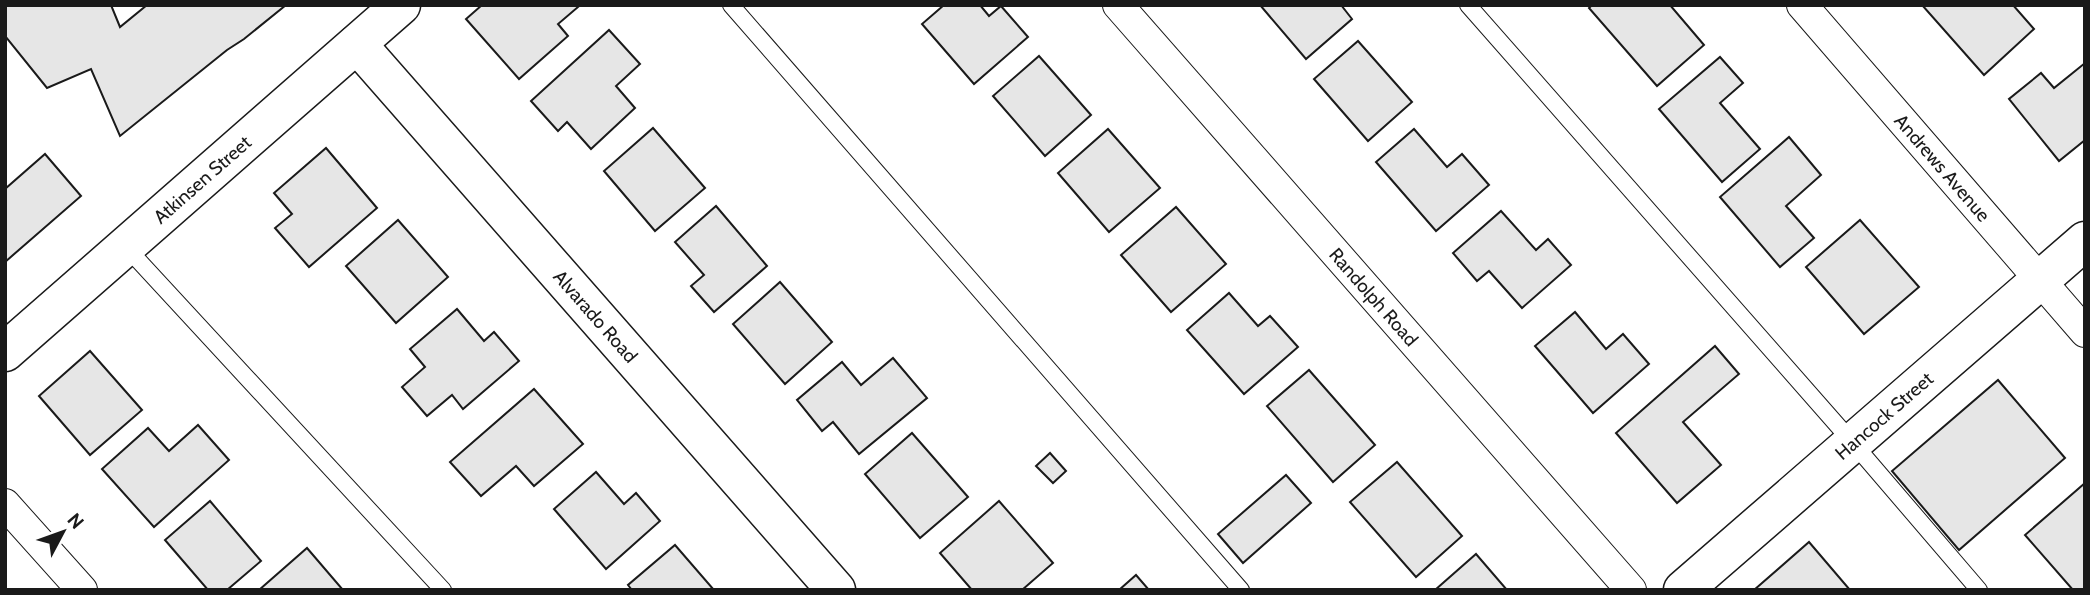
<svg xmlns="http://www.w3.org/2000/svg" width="2090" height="595" font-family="Cabin,sans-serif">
<rect width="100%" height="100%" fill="#fff"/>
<g fill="#e6e6e6" stroke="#1a1a1a" stroke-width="2">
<polygon points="5,5 111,5 120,27 147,5 286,5 244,39 227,50 120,136 91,69 47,88 5,36"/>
<polygon points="482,5 576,5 578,7 558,24 568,36 519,79 466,19"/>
<polygon points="944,5 980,5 989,16 1001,6 1028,37 974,84 922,24"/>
<polygon points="1260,5 1341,5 1352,19 1306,59"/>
<polygon points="1592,5 1670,5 1704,45 1657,86 1589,8"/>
<polygon points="1922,5 2013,5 2034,29 1984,75"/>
<polygon points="609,30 640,64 616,86 635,108 591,149 567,122 558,131 531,101"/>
<polygon points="1358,41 1412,102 1368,141 1314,79"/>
<polygon points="1039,56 1091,115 1045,156 993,96"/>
<polygon points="1720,57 1743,83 1720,103 1760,149 1722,182 1659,109"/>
<polygon points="2085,63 2085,140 2059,161 2009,99 2041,73 2054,88"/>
<polygon points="653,128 705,188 655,231 604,171"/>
<polygon points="1108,129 1160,188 1109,232 1058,173"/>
<polygon points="1414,129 1447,167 1462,154 1489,185 1436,231 1376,162"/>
<polygon points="1789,137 1821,175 1786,206 1814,238 1780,267 1720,197"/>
<polygon points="326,148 377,208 309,267 275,228 292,214 274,193"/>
<polygon points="45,154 81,196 5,262 5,189"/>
<polygon points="716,206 767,266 714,312 691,286 704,275 675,242"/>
<polygon points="1176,207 1226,264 1171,312 1121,255"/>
<polygon points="1501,211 1536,250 1548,239 1571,265 1522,308 1489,271 1477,281 1453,253"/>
<polygon points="398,220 448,277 396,323 346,266"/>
<polygon points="1860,220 1919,287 1864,334 1806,267"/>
<polygon points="780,282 832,342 785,384 733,324"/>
<polygon points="1229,293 1258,326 1270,316 1298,347 1244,394 1187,330"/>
<polygon points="457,309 484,341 494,332 519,361 463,409 452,395 427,416 402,387 425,367 410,349"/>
<polygon points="1575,312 1606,349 1623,334 1649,364 1593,413 1535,346"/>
<polygon points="1715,346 1739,374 1683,422 1721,465 1677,503 1616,433"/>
<polygon points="90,351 142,410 90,455 39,396"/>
<polygon points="893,358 927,398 859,454 833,422 822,431 797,400 842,362 861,385"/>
<polygon points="1309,370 1375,445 1333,482 1267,406"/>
<polygon points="1998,380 2065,458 1959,550 1892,471"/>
<polygon points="534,389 583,444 534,486 516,466 481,496 450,462"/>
<polygon points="198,425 229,460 154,527 102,469 148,428 169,451"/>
<polygon points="912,433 968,497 920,538 865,474"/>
<polygon points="1050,453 1066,471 1053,483 1036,466"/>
<polygon points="1397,462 1462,536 1416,577 1350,502"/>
<polygon points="596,472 624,504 636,493 660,521 606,569 554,509"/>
<polygon points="1286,475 1311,503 1243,563 1218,534"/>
<polygon points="2085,483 2085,590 2073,590 2025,535"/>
<polygon points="210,501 261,561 227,590 208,590 165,540"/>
<polygon points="999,501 1053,563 1022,590 972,590 940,553"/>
<polygon points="1809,542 1850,590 1754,590"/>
<polygon points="675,545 714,590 632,590 628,585"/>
<polygon points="307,548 343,590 259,590"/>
<polygon points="1476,554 1507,590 1435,590"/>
<polygon points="1136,575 1149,590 1119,590"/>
</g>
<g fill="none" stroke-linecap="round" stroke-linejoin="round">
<g stroke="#1a1a1a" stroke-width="18">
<g id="service">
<polyline points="731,5 1241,590"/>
<polyline points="1468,5 1853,443 1979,590"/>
<polyline points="126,247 443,590"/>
</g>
</g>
<g stroke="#1a1a1a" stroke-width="32">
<g id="minor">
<path id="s1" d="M1118,5L1631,590"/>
<path id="s2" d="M1802,5L2085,332"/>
<polyline points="5,504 82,590"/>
</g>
</g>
<g stroke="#1a1a1a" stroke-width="41">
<g id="tertiary">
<path id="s3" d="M357,44L836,590"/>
<path id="s4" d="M5,352L401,5"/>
<path id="s5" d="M1683,590L2085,241"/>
</g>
</g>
<use href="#service" stroke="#fff" stroke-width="16"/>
<use href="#minor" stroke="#fff" stroke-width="30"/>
<use href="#tertiary" stroke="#fff" stroke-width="38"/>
</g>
<g text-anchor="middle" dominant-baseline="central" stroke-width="5" stroke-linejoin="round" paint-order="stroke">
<g font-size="19" fill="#1a1a1a" stroke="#fff">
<text stroke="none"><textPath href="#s2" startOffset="215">Andrews Avenue</textPath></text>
<text stroke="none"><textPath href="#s4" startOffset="262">Atkinsen Street</textPath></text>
<text stroke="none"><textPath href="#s1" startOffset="388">Randolph Road</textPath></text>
<text stroke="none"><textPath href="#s3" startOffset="362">Alvarado Road</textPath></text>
<text stroke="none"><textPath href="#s5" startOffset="266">Hancock Street</textPath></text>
</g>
</g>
<rect width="2090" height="595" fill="none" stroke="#1a1a1a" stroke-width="14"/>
<g transform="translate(63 532) rotate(49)" stroke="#ffffff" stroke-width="5" paint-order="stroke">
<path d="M0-5L12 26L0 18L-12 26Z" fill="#1a1a1a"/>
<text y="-10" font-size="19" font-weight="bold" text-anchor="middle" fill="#1a1a1a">N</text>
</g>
</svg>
